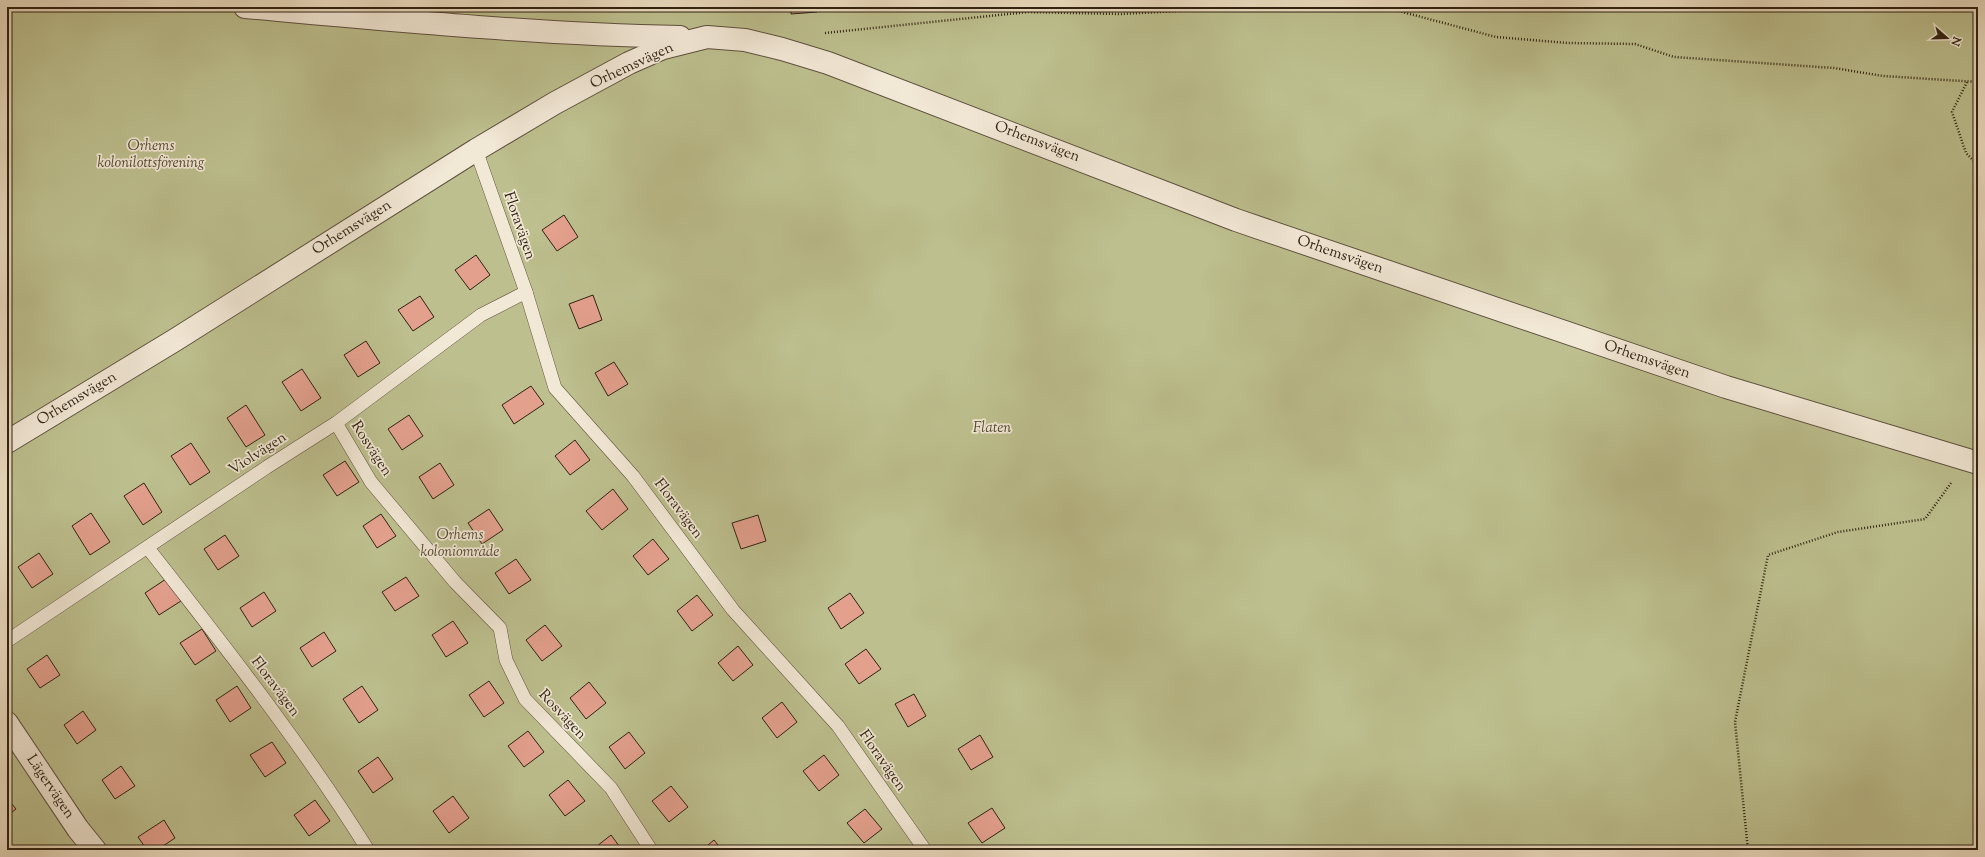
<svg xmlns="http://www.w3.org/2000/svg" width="1985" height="857" font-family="'Sorts Mill Goudy',serif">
<rect width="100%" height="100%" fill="#ebdcc0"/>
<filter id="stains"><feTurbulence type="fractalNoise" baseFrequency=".005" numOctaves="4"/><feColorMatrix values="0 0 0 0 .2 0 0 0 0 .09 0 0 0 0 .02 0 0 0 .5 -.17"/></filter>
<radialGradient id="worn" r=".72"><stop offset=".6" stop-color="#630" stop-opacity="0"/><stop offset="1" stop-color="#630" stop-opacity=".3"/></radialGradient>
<rect fill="#bdbf8e" stroke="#767050" x="7" y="7" width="1971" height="843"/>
<g fill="#e3a08d" stroke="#2f2212">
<polygon points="791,7 816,7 817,12 791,14"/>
<polygon points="564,215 578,237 557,251 542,230"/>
<polygon points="476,255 490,275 470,290 455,270"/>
<polygon points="593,295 602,320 579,329 569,304"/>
<polygon points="420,296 434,317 413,331 398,310"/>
<polygon points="366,341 380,363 358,377 344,355"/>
<polygon points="614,362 628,384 608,396 595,373"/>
<polygon points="302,369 321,398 301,411 282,382"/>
<polygon points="531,386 544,404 514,424 502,405"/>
<polygon points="246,405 265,435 246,447 227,418"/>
<polygon points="409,415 423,436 402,450 388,429"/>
<polygon points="575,440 590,460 570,475 555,456"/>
<polygon points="191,443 210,472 190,485 171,456"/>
<polygon points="345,461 359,482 337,496 323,475"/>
<polygon points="440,463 454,485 433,499 419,477"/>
<polygon points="144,483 162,512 143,525 124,496"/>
<polygon points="613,489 628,509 602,530 586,511"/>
<polygon points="489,509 503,530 482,544 468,523"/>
<polygon points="91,513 110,542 90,555 72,526"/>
<polygon points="381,514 396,536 377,548 363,526"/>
<polygon points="758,515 766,541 741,549 732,523"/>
<polygon points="225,535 239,556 218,570 204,549"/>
<polygon points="653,539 669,559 648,575 633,556"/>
<polygon points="39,553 53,574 32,588 18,567"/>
<polygon points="516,559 531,580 509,594 495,573"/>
<polygon points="406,577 419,596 395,611 382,592"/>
<polygon points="166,579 181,601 159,615 145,593"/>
<polygon points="264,592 276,611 252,627 240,608"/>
<polygon points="850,593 864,613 841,629 828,608"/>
<polygon points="697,595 713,615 692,631 677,611"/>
<polygon points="453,621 468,643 446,657 432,635"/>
<polygon points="545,625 562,646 542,661 526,640"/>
<polygon points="202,629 216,651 195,665 180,643"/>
<polygon points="324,632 336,651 312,667 300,648"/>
<polygon points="738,646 753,665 733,681 718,663"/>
<polygon points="866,649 881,669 859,684 845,664"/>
<polygon points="47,655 60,675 40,688 27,669"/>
<polygon points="489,681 504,703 484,717 469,695"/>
<polygon points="589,682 606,703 586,719 570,698"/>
<polygon points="237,686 251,708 230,722 216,700"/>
<polygon points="362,686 378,710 359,723 343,699"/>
<polygon points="914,694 926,716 908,727 895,704"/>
<polygon points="782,702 797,722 777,738 762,718"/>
<polygon points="83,711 96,730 77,744 64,725"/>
<polygon points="528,731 544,752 524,767 508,746"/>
<polygon points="629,732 645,753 625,769 609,747"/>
<polygon points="980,735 993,757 971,770 958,749"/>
<polygon points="272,742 286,763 265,777 250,755"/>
<polygon points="824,755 839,775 819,791 803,771"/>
<polygon points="378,757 393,779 373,793 358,771"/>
<polygon points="121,766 135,786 115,799 102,780"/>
<polygon points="568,780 585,801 565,816 549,795"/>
<polygon points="671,786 688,807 669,822 652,801"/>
<polygon points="453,796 469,818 449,833 433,811"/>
<polygon points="7,798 16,809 7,816"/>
<polygon points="315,800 330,821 309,836 294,815"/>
<polygon points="992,808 1005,828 982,843 968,823"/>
<polygon points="865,809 882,829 864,843 847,823"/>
<polygon points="164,820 175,838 157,850 147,850 138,837"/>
<polygon points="611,835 622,850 592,850"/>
<polygon points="714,840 722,850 702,850"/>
</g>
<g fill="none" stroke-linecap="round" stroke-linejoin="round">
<g stroke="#5e503e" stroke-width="14">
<g id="service">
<polyline points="476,150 526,292 555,388 633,476 733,610 838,726 925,850"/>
<polyline points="336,423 371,482 455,582 500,628 506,660 525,699 611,788 651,850"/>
<path d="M148,548C225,647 302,744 368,850"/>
<polyline points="7,641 267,467 336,423 481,315 526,292"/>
</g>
</g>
<g stroke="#5e503e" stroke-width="24">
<g id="minor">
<path d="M245,7C390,20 535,34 680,37"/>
<polyline points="7,442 175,340 476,150 555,103 629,63 663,48 707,37 745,40 782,49 828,63 1236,220 1726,387 1978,463"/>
<polyline points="7,723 78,829 95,850"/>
</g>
</g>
<g stroke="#2f2212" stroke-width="2.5" stroke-dasharray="1 2" stroke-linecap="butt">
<polyline points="1384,7 1496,37 1568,43 1635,44 1674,57 1834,68 1883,76 1978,82"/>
<polyline points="825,33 1028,12 1120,14 1219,9 1229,7"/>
<polyline points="1967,82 1952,112 1966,153 1978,165"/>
<polyline points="1748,850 1735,722 1768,555 1838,532 1925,519 1951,483"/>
</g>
<use href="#service" stroke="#f2e8d6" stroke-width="13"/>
<use href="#minor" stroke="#f2e8d6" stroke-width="22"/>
</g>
<g text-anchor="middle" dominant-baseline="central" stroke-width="3.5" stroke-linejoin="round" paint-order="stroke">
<g font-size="15" fill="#2f2212" stroke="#f2e8d6">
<text transform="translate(632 66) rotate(-25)">Orhemsvägen</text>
<text transform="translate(1037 142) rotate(21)">Orhemsvägen</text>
<text transform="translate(519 226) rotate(71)">Floravägen</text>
<text transform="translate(352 228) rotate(-32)">Orhemsvägen</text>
<text transform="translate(1340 255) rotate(19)">Orhemsvägen</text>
<text transform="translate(1647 360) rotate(19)">Orhemsvägen</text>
<text transform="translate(77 399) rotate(-31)">Orhemsvägen</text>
<text transform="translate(371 449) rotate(57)">Rosvägen</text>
<text transform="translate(258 454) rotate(-33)">Violvägen</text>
<text transform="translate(678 509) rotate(53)">Floravägen</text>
<text transform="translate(275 687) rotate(53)">Floravägen</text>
<text transform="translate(562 715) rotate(47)">Rosvägen</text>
<text transform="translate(882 761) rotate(55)">Floravägen</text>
<text transform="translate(50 787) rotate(56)">Lägervägen</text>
</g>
<g font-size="15" font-style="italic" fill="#524931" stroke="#f2e8d6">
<text x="151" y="146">Orhems<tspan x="151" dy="17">kolonilottsförening</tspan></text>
<text x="992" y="428">Flaten</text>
<text x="460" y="535">Orhems<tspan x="460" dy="17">koloniområde</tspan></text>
</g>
</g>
<rect width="1985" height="857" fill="none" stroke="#ebdcc0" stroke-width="24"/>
<rect x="8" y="8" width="1969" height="841" fill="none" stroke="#2f2212" stroke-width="2"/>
<rect x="12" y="12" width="1961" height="833" fill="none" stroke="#2f2212"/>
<g transform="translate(1947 38) rotate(110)" stroke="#f2e8d6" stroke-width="3" paint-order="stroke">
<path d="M0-3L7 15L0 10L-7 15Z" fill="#2f2212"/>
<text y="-6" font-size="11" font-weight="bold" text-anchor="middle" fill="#2f2212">N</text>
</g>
<rect width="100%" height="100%" filter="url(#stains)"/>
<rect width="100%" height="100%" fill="url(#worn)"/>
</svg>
